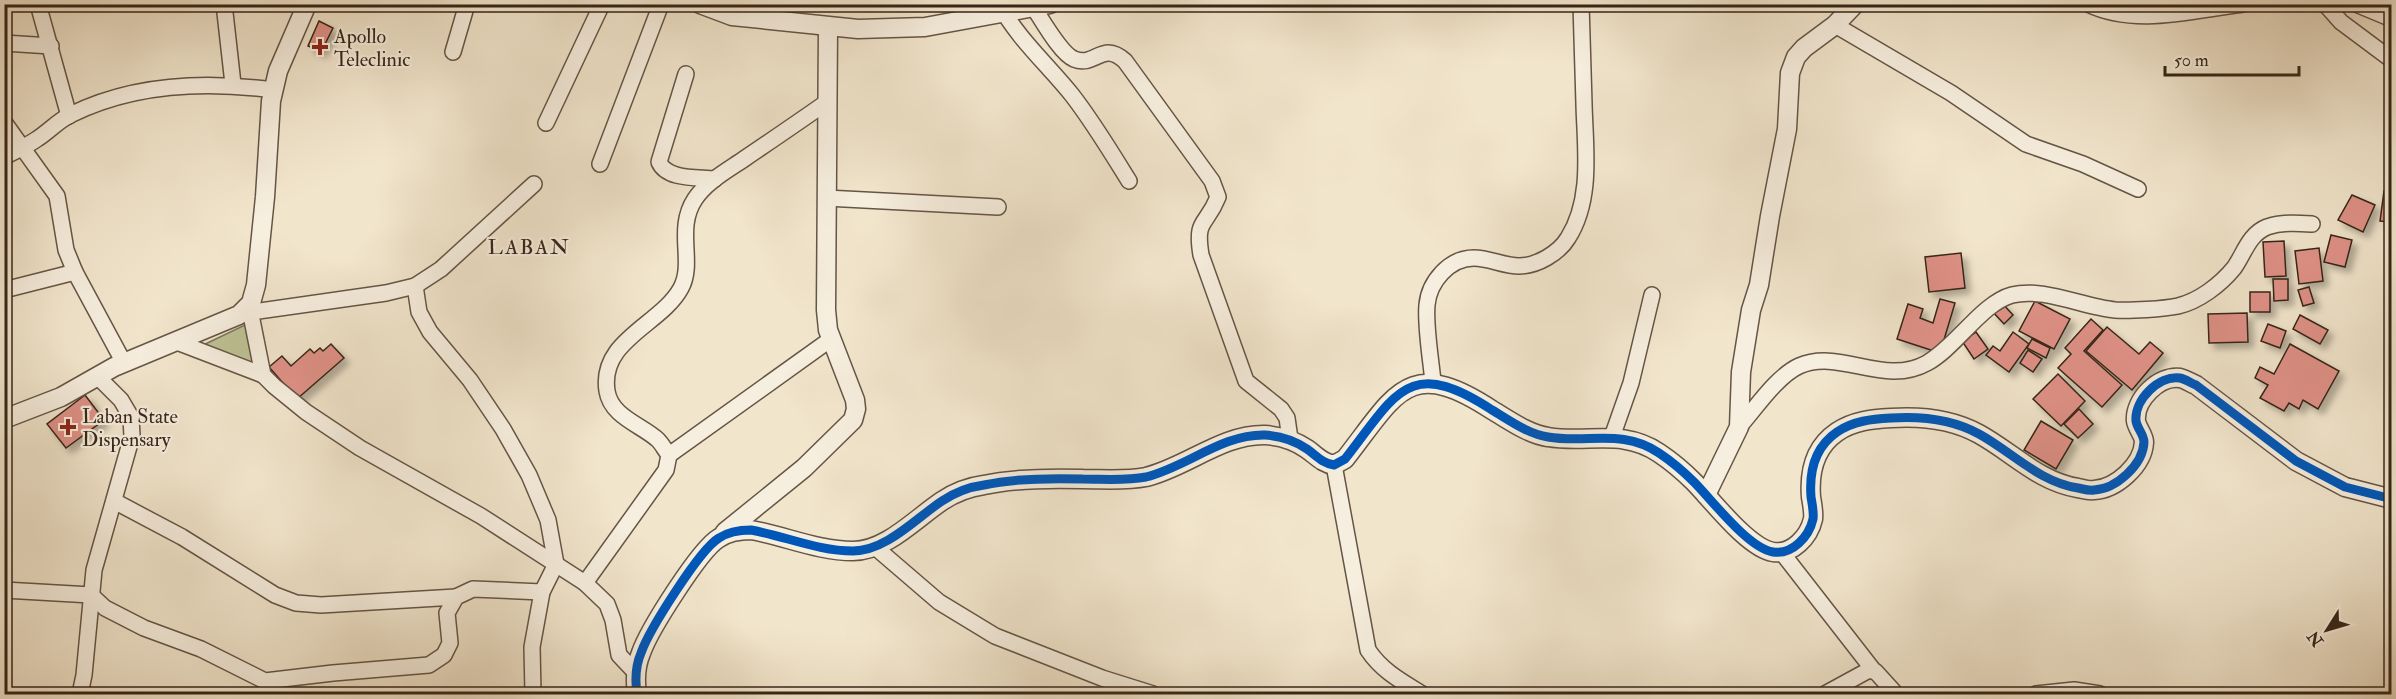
<svg xmlns="http://www.w3.org/2000/svg" width="2396" height="699" font-family="'IM FELL Double Pica',serif">
<defs>
<filter id="shadow"><feDropShadow dx="5.5" dy="5.5" stdDeviation="3" flood-color="#0004"/></filter>
</defs>
<rect width="100%" height="100%" fill="#f1e5cc"/>
<filter id="stains"><feTurbulence type="fractalNoise" baseFrequency=".00333" numOctaves="4"/><feColorMatrix values="0 0 0 0 .2 0 0 0 0 .09 0 0 0 0 .02 0 0 0 .5 -.17"/></filter>
<radialGradient id="worn" r=".72"><stop offset=".6" stop-color="#630" stop-opacity="0"/><stop offset="1" stop-color="#630" stop-opacity=".3"/></radialGradient>
<polygon fill="#bdc396" stroke="#7a7457" stroke-width="1.5" points="249,323 255,369 199,347"/>
<g fill="#df9187" stroke="#362518" stroke-width="1.5" filter="url(#shadow)">
<polygon points="319,21 333,28 321,52 308,46"/>
<polygon points="2384,191 2392,192 2392,222 2380,221"/>
<polygon points="2352,195 2375,205 2363,232 2338,220"/>
<polygon points="2331,235 2352,240 2345,267 2324,262"/>
<polygon points="2284,241 2286,276 2265,277 2263,242"/>
<polygon points="2319,248 2323,281 2299,284 2295,251"/>
<polygon points="1961,253 1965,288 1929,292 1925,257"/>
<polygon points="2273,279 2288,279 2288,300 2274,301"/>
<polygon points="2309,287 2314,303 2303,306 2298,290"/>
<rect x="2250" y="292" width="20" height="20"/>
<polygon points="1940,299 1955,303 1940,353 1897,339 1908,304 1923,309 1920,318 1933,323"/>
<polygon points="2035,301 2070,319 2054,349 2019,331"/>
<polygon points="2001,302 2013,315 2004,324 1992,311"/>
<polygon points="2247,313 2248,342 2209,343 2208,314"/>
<polygon points="2300,315 2328,330 2320,344 2293,329"/>
<polygon points="2091,319 2103,330 2084,351 2122,385 2102,407 2058,368 2071,354 2065,348"/>
<polygon points="2268,324 2286,331 2280,348 2261,341"/>
<polygon points="2107,327 2139,354 2150,342 2163,353 2132,390 2086,351"/>
<polygon points="1976,332 1988,349 1974,359 1962,341"/>
<polygon points="2013,332 2029,344 2009,372 1986,355 1993,346 2000,351"/>
<polygon points="2032,339 2050,348 2046,358 2027,348"/>
<polygon points="331,344 344,358 297,399 269,367 282,356 291,366 310,349 314,353 320,348 323,351"/>
<polygon points="2290,344 2339,371 2318,409 2303,400 2299,409 2289,403 2284,411 2260,398 2268,385 2255,378 2260,367 2274,374"/>
<polygon points="2028,350 2042,359 2033,372 2020,363"/>
<polygon points="2058,374 2085,401 2061,426 2033,399"/>
<polygon points="85,395 104,420 66,448 47,424"/>
<polygon points="2079,409 2093,424 2078,438 2064,424"/>
<polygon points="2041,421 2073,440 2056,469 2024,450"/>
</g>
<g fill="none" stroke-linecap="round" stroke-linejoin="round">
<g stroke="#655545" stroke-width="18">
<g id="minor">
<polyline points="38,4 69,116"/>
<polyline points="224,4 233,84"/>
<path d="M999,4C1018,39 1048,65 1072,95C1093,122 1111,152 1129,181"/>
<path d="M2088,4C2135,27 2193,10 2243,4"/>
<polyline points="2325,4 2341,22 2392,60"/>
<polyline points="2356,4 2392,19"/>
<path d="M1034,8C1042,20 1061,54 1074,59C1095,68 1102,40 1125,61L1212,181L1218,197C1206,227 1195,218 1201,255L1246,381L1281,409L1287,418L1290,439"/>
<polyline points="1835,25 1951,93 2026,144 2083,164 2138,189"/>
<polyline points="4,43 51,46"/>
<polyline points="453,52 467,4"/>
<path d="M686,74L659,162C667,180 697,177 715,179"/>
<polyline points="4,122 57,196 66,250 75,272 124,363"/>
<polyline points="546,123 602,4"/>
<path d="M4,157C15,151 27,146 37,139C48,132 58,121 70,115C132,84 206,81 273,90"/>
<polyline points="600,164 661,4"/>
<polyline points="826,198 998,207"/>
<polyline points="415,286 419,312 430,332 470,380 503,429 529,475 548,520 556,564 542,592 532,647 533,694"/>
<polyline points="4,290 75,272"/>
<polyline points="249,305 263,375 274,386 306,412 360,448 481,516 585,583 607,604 613,620 619,655 636,673"/>
<polyline points="252,312 386,293 415,286 441,269 534,184"/>
<polyline points="177,342 263,375"/>
<path d="M1433,382C1431,360 1425,326 1427,305C1429,282 1449,258 1474,258C1489,258 1504,266 1519,266C1537,266 1559,253 1568,238C1593,199 1585,147 1584,104C1583,71 1582,38 1581,4"/>
<path d="M1739,427C1755,409 1777,376 1799,366C1840,348 1884,387 1927,363C1956,347 1982,303 2012,295C2043,287 2083,307 2115,310C2129,311 2164,309 2178,306C2199,301 2220,285 2234,268C2244,254 2249,234 2267,227C2282,222 2297,223 2312,224"/>
<polyline points="1612,437 1631,383 1652,295"/>
<polyline points="669,455 831,339"/>
<path d="M1334,465L1368,650C1382,671 1401,681 1422,694"/>
<polyline points="114,501 182,537 275,595 296,603 321,605 456,597"/>
<polyline points="875,547 939,602 995,636 1102,678 1153,694"/>
<polyline points="1783,554 1874,671"/>
<path d="M585,583L666,470L669,455C665,450 662,444 658,440C642,425 611,417 607,391C599,340 661,325 681,288C695,262 675,229 695,199C706,182 728,170 744,159C772,140 800,121 827,102"/>
<polyline points="4,590 91,595 105,608 144,628 201,649 265,681 333,673 429,665 444,655 450,643 447,613 456,597 473,589 542,592"/>
<polyline points="80,694 84,675 94,570 132,436 131,417 121,400 98,377"/>
<polyline points="1825,694 1869,670 1876,672 1896,694"/>
<polyline points="2036,694 2074,690 2100,694"/>
</g>
</g>
<g stroke="#655545" stroke-width="21">
<g id="tertiary">
<polyline points="700,4 732,16 858,29 925,27 1050,4"/>
<polyline points="4,419 61,397 114,367 239,315 251,303 256,285 265,197 271,101 278,71 307,4"/>
<polyline points="1706,495 1739,427 1741,372 1751,310 1759,285 1770,216 1787,129 1790,73 1796,57 1804,48 1835,25 1855,4"/>
<polyline points="725,532 804,468 853,420 856,409 855,400 828,330 826,310 828,27"/>
<path d="M637,694C635,680 635,667 641,653C649,630 700,549 719,538C728,532 741,530 751,530C785,536 818,551 853,551C886,551 915,519 942,501C954,493 969,487 984,485C1016,478 1050,478 1083,479C1104,479 1125,481 1146,477C1187,467 1222,434 1265,435C1281,436 1294,440 1307,449C1317,456 1322,463 1334,465L1345,459C1396,394 1408,355 1492,410C1509,420 1528,434 1548,437C1587,444 1622,428 1659,453C1671,461 1683,471 1694,482C1712,500 1748,548 1773,552C1792,555 1809,537 1813,519C1814,513 1812,503 1811,497C1809,471 1815,447 1837,432C1853,421 1872,419 1891,418C1921,416 1952,419 1979,434C2012,452 2039,482 2078,488C2083,489 2089,491 2094,490C2116,489 2143,465 2144,442C2144,435 2137,428 2136,421C2134,400 2159,375 2180,378C2185,379 2191,383 2196,385L2296,461L2345,487L2392,499"/>
</g>
</g>
<use href="#minor" stroke="#f6eede" stroke-width="15"/>
<use href="#tertiary" stroke="#f6eede" stroke-width="18"/>
<g stroke="#f6eede" stroke-width="13">
<path id="cycleway" d="M637,694C635,680 635,667 641,653C649,630 700,549 719,538C728,532 741,530 751,530C785,536 818,551 853,551C886,551 915,519 942,501C954,493 969,487 984,485C1016,478 1050,478 1083,479C1104,479 1125,481 1146,477C1187,467 1222,434 1265,435C1281,436 1294,440 1307,449C1317,456 1322,463 1334,465L1345,459C1396,394 1408,355 1492,410C1509,420 1528,434 1548,437C1587,444 1622,428 1659,453C1671,461 1683,471 1694,482C1712,500 1748,548 1773,552C1792,555 1809,537 1813,519C1814,513 1812,503 1811,497C1809,471 1815,447 1837,432C1853,421 1872,419 1891,418C1921,416 1952,419 1979,434C2012,452 2039,482 2078,488C2083,489 2089,491 2094,490C2116,489 2143,465 2144,442C2144,435 2137,428 2136,421C2134,400 2159,375 2180,378C2185,379 2191,383 2196,385L2296,461L2345,487L2392,499"/>
</g>
<use href="#cycleway" stroke="#0057b8" stroke-width="9"/>
</g>
<g fill="#8f2418" stroke="#f6eede" stroke-width="2">
<path d="M317 38h6v6h6v6h-6v6h-6v-6h-6v-6h6z"/>
<path d="M65 418h6v6h6v6h-6v6h-6v-6h-6v-6h6z"/>
</g>
<g text-anchor="middle" dominant-baseline="central" stroke-width="4.5" stroke-linejoin="round" paint-order="stroke">
<g font-size="20" fill="#362518" stroke="#f6eede" text-anchor="start">
<text x="334" y="36">Apollo<tspan x="334" dy="23">Teleclinic</tspan></text>
<text x="82" y="416">Laban State<tspan x="82" dy="23">Dispensary</tspan></text>
</g>
<g font-size="21" letter-spacing="1.5" fill="#362518" stroke="#f6eede">
<text x="529" y="247">LABAN</text>
</g>
</g>
<rect width="2396" height="699" fill="none" stroke="#f1e5cc" stroke-width="24"/>
<rect x="6" y="6" width="2384" height="687" fill="none" stroke="#362518" stroke-width="3"/>
<rect x="12" y="12" width="2372" height="675" fill="none" stroke="#362518" stroke-width="1.5"/>
<g transform="translate(2327 630) rotate(233)" stroke="#f6eede" stroke-width="4.5" paint-order="stroke">
<path d="M0-4.5L10 22L0 15L-10 22Z" fill="#362518"/>
<text y="-9" font-size="16" font-weight="bold" text-anchor="middle" fill="#362518">N</text>
</g>
<path d="M2165 66v9h134v-9" fill="none" stroke="#362518" stroke-width="3"/>
<text x="2174" y="66" font-size="18" fill="#362518" stroke="#f6eede" stroke-width="4.5" paint-order="stroke">50 m</text>
<rect width="100%" height="100%" filter="url(#stains)"/>
<rect width="100%" height="100%" fill="url(#worn)"/>
</svg>
